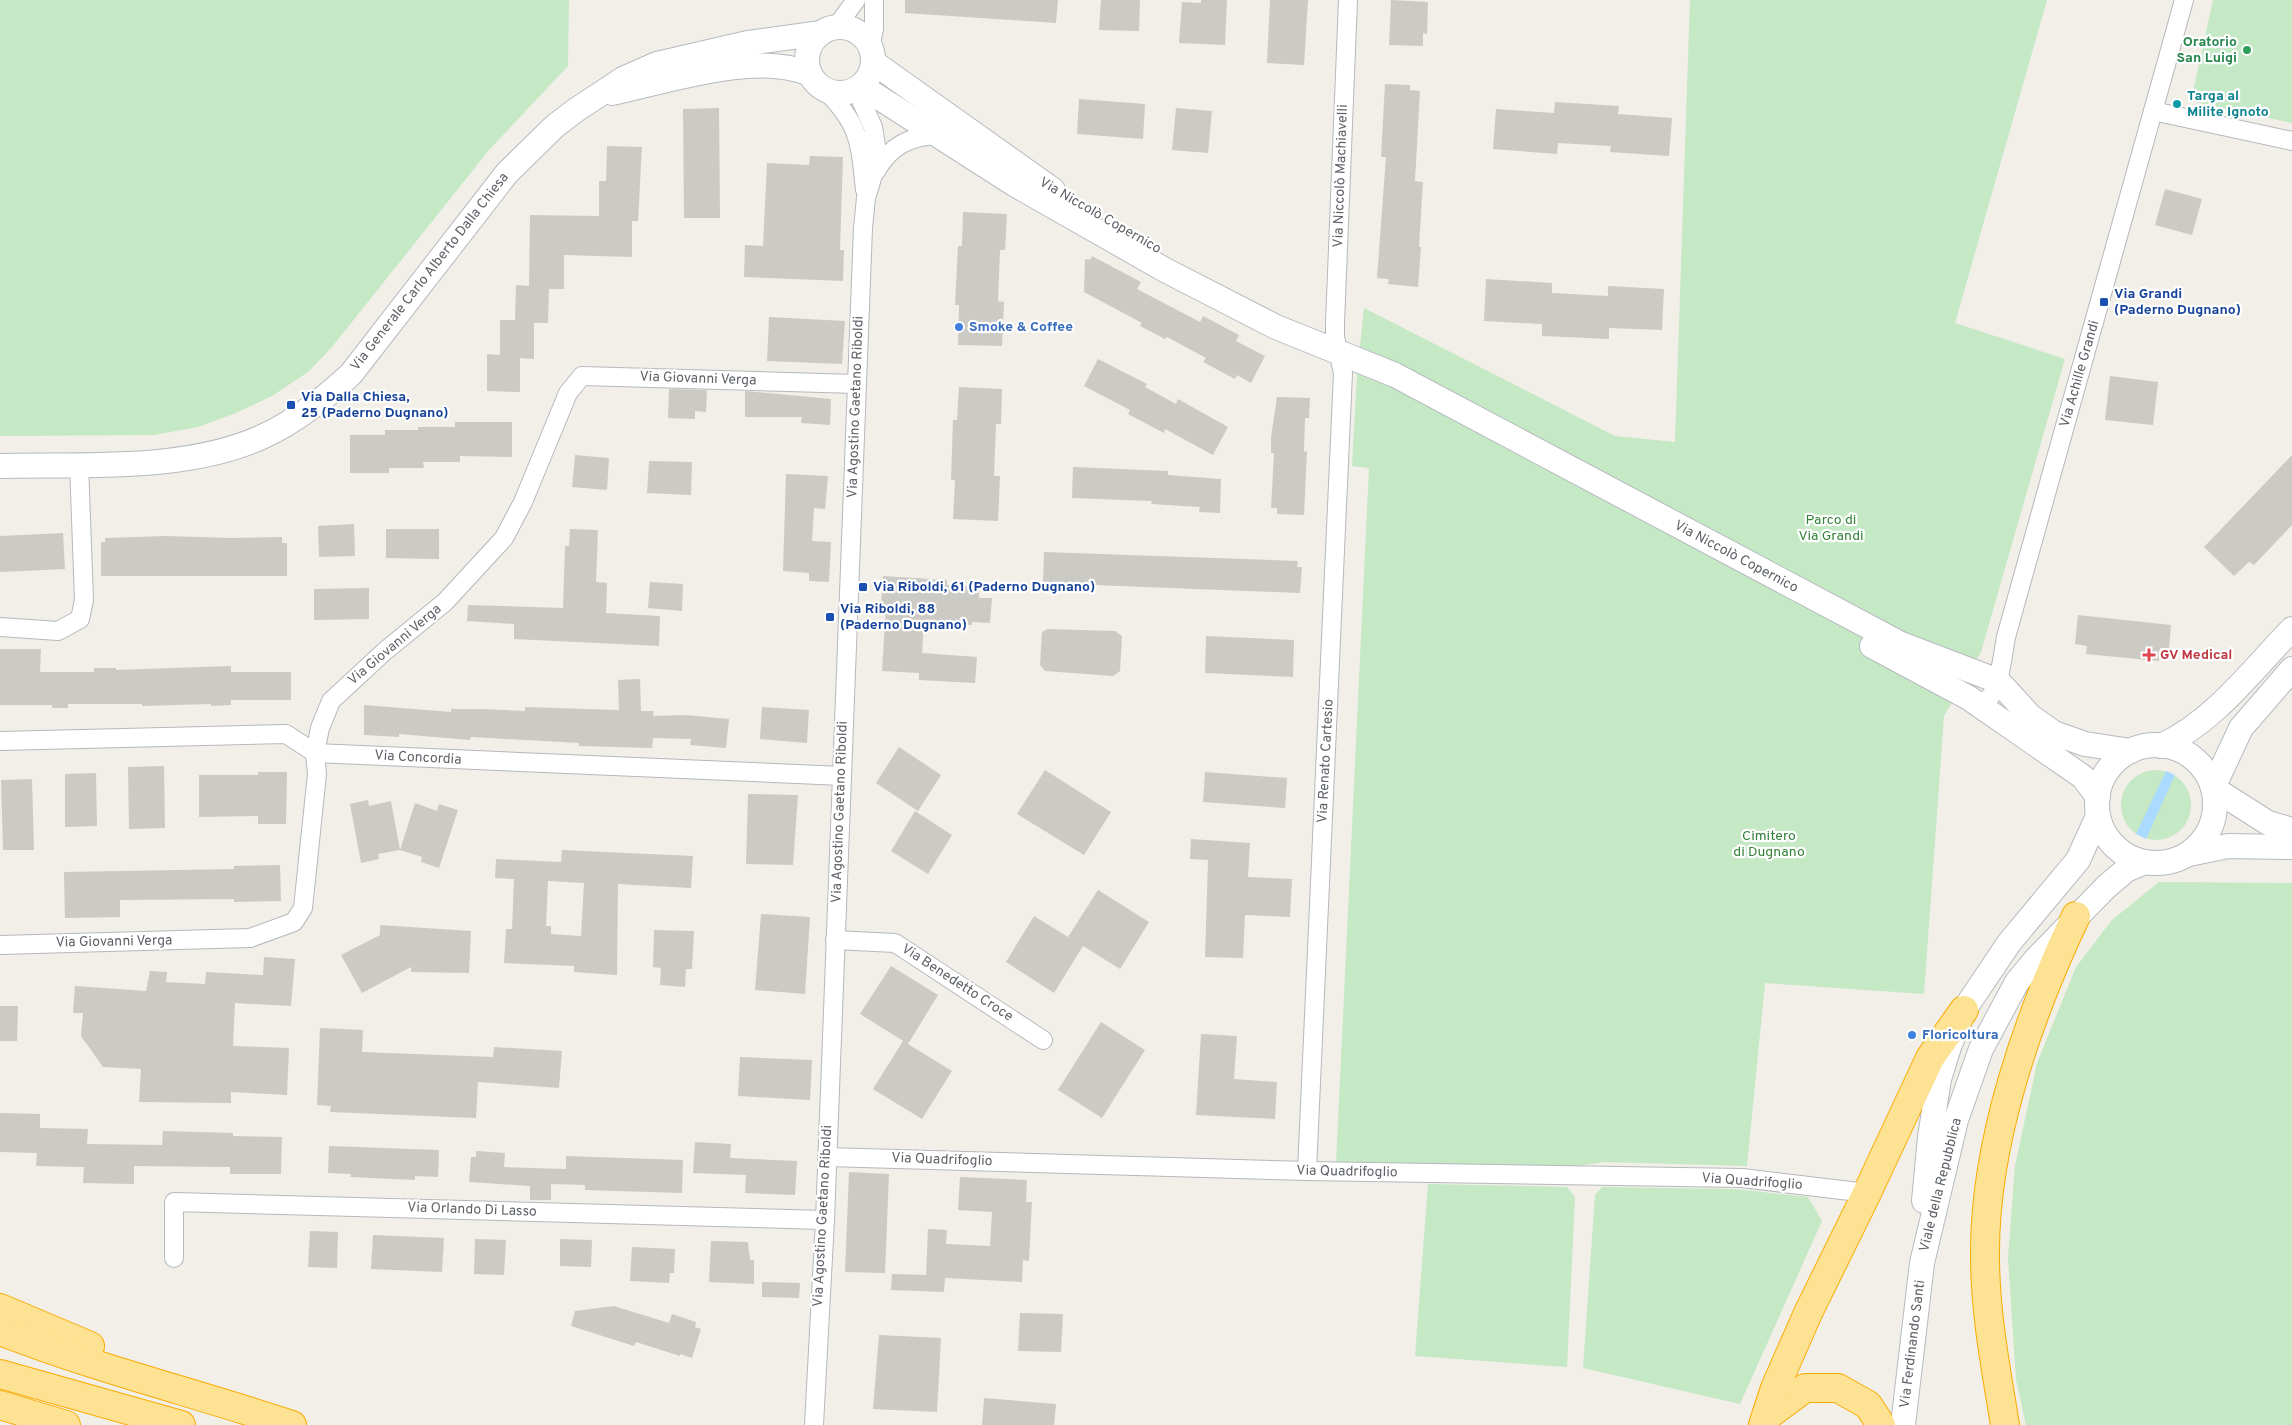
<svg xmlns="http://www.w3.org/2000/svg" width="2292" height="1425" font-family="Overpass,sans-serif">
<rect width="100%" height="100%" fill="#f1efe8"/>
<g fill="#c5e8c5">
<polygon points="0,0 569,0 568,66 489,150 332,347 308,372 272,396 236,413 198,427 154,435 0,436"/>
<polygon points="1690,0 2047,0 1955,323 2065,359 1981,652 1944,716 1924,994 1765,983 1747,1166 1605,1162 1562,1168 1336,1164 1369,468 1352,466 1357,374 1364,308 1615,436 1675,442"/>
<polygon points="2213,0 2292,0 2292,123 2191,101"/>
<circle cx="2156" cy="805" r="35"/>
<polygon points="2159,882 2292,883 2292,1425 2026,1425 2016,1380 2008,1258 2015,1166 2037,1063 2076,967 2112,920"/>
<polygon points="1428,1184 1567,1187 1575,1197 1567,1367 1415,1356"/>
<polygon points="1602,1187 1735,1189 1808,1197 1822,1221 1740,1404 1583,1368 1595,1195"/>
</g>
<polygon fill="#aadaff" points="2166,771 2175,775 2146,839 2136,834"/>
<g fill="#cccac5" fill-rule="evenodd">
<polygon points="905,0 1058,0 1056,23 905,13"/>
<polygon points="1101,0 1140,0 1139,31 1099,30"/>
<polygon points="1201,0 1227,0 1225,45 1179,43 1182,2 1201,3"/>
<polygon points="1270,0 1308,0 1304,65 1267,63"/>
<polygon points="1391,0 1428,2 1427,34 1423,33 1423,46 1389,45"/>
<polygon points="1385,84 1410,85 1410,90 1420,91 1415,181 1423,182 1419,247 1421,247 1418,287 1388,284 1389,279 1377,278 1386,157 1381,157"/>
<polygon points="1079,99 1145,104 1143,139 1077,134"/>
<polygon points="1555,102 1619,106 1618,114 1672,118 1669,156 1610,152 1611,146 1558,143 1557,154 1493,149 1496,109 1554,113"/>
<polygon points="719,108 720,218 684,218 683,109"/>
<polygon points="1176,108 1212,111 1208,153 1172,150"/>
<polygon points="607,146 642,147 638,221 632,221 632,257 564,255 564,289 549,289 548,323 534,323 534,359 520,358 520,392 487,391 487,354 500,355 500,320 515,320 516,285 529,286 530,215 599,216 599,181 606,181"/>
<polygon points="810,156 843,157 840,250 844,250 843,281 744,277 745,245 763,246 767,163 809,165"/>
<polygon points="2165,189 2202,199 2192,235 2155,225"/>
<polygon points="963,212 1007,214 1005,250 1000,250 998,301 1004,302 1002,346 958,345 959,305 955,305 958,246 962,246"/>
<polygon points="1092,256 1141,282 1137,289 1200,322 1203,316 1239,335 1236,341 1265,356 1251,383 1237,375 1235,379 1203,362 1206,358 1167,337 1165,339 1140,326 1142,323 1084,292 1085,259 1090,260"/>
<polygon points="1486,279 1552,283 1552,293 1608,296 1608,286 1664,289 1662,330 1609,328 1609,339 1542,336 1542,324 1484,321"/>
<polygon points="769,317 845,321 842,364 767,361"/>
<polygon points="1098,359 1147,384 1145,387 1176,404 1178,399 1228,427 1213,455 1165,429 1164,433 1128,414 1130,410 1084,386"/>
<polygon points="2110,376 2158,382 2153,425 2105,420"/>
<polygon points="959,387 1002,389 1001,424 996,424 994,476 1000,476 998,521 953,519 955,480 951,480 953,420 957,420"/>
<polygon points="669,389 707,390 706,412 695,411 695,419 668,418"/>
<polygon points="745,391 831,399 830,425 801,423 802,417 745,417"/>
<polygon points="1277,397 1310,398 1309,418 1305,418 1304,452 1307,451 1304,515 1277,514 1277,508 1271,508 1274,453 1271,453 1271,437"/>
<polygon points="455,422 512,422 512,457 460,456 460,462 423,462 424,468 389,468 389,473 350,473 350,435 385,435 385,430 418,430 418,427 455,427"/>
<polygon points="575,455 609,458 607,490 572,487"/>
<polygon points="2292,455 2292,525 2254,565 2249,562 2234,576 2204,547"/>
<polygon points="649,461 692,462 691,495 647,493"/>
<polygon points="1073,467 1168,471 1168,475 1221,479 1220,513 1199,512 1200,507 1151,504 1152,501 1072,498"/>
<polygon points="786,474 828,476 825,509 814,508 812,541 831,542 829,582 809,581 809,573 783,571"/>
<polygon points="354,524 355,556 319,557 318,526"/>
<polygon points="386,529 439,529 439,559 386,558"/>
<polygon points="570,529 598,530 596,582 607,583 606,613 660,616 659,646 514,639 514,624 467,621 468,605 563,608 565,546 569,546"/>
<polygon points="63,533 65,569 0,572 0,536"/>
<polygon points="166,536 230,538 282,537 282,543 287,543 287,576 101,576 101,542 105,542 105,538"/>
<polygon points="1044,552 1298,561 1297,567 1302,567 1300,593 1043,583"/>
<polygon points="883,576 947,580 947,585 979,587 979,598 992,598 990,623 972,622 972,625 924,622 922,653 977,657 975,683 919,680 919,673 882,671 886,607 881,606"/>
<polygon points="650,582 683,584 682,611 648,608"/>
<polygon points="369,588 369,619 314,620 314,589"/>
<polygon points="2078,615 2171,625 2169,649 2160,648 2159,661 2086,654 2087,646 2075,644"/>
<polygon points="1048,629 1115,631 1122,636 1120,671 1113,676 1045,671 1040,665 1042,632"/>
<polygon points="1206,636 1294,640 1293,677 1205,673"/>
<polygon points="0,649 41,649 40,672 94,672 94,668 116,668 116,670 231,666 231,672 291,672 291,700 231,700 231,705 211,706 211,704 142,706 142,704 68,704 68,708 52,708 52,705 0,705"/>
<polygon points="640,679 641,711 654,711 653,716 686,715 729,719 726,748 690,745 691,739 653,738 652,748 579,746 579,743 471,737 470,740 399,734 399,737 364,735 364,705 451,712 451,709 482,709 525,711 525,707 619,710 618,680"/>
<polygon points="762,707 809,710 807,743 760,739"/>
<polygon points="899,747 941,775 918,811 876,783"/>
<polygon points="164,766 165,828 129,829 128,767"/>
<polygon points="1045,770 1111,812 1084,855 1017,814"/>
<polygon points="258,772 287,772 286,824 258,824 258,816 199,817 199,775 258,775"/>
<polygon points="1205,772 1287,778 1285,808 1203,802"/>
<polygon points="96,773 97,826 65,827 65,774"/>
<polygon points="32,779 34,850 3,850 1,780"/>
<polygon points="748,794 798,795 793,865 746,864"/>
<polygon points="368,800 369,806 391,801 400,850 378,854 379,859 361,863 350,804"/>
<polygon points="415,803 437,811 439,804 458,810 439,868 421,862 422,857 400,850"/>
<polygon points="915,811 952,835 928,874 891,851"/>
<polygon points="1191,839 1250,843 1248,877 1292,879 1290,917 1245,915 1243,958 1205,957 1208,860 1190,859"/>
<path d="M562,850L693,856L691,888L618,884L617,975L574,972V966L504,963L506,929H512L514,879L495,878L496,859L561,862ZM548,881L584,883L581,936L551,934V926H546Z"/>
<polygon points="280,865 281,901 234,902 234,899 120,900 120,917 65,918 64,872 234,869 234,866"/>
<polygon points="1098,890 1149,922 1120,969 1083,946 1054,993 1006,962 1034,916 1068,937"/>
<polygon points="761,914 810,917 805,994 755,990"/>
<polygon points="380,925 471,931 469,973 411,972 411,967 362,993 341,955 380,935"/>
<polygon points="654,930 694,931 692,969 686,969 685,987 660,985 661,968 653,967"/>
<polygon points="264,957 295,959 291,1006 235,1003 233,1046 289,1048 287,1095 231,1092 231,1103 139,1102 141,1069 103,1067 81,1036 83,1013 73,1013 75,986 146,991 150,971 167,972 166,982 205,984 206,972 263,975"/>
<polygon points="891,966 938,995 908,1044 860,1014"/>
<polygon points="0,1006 18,1006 17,1041 0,1041"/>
<polygon points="1101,1022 1145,1050 1102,1118 1058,1090"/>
<polygon points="320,1028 363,1030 362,1052 493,1057 494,1047 562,1051 559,1088 478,1082 476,1118 330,1112 331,1106 317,1105"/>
<polygon points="1201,1034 1237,1036 1234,1079 1277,1082 1275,1119 1196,1115"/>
<polygon points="903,1041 952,1071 922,1119 873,1089"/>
<polygon points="740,1057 812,1060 810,1100 738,1096"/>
<polygon points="0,1113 40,1114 40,1128 88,1129 87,1144 162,1145 163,1131 233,1133 233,1136 282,1137 281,1174 230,1174 230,1167 134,1166 134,1184 83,1183 84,1167 36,1166 37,1153 0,1152"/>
<polygon points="695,1142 731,1144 730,1158 797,1161 795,1195 745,1193 746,1175 693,1173"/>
<polygon points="329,1146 439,1150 438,1177 415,1176 415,1180 350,1177 351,1174 328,1173"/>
<polygon points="476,1151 505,1153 504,1167 566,1169 566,1156 683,1160 682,1193 585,1190 585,1185 551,1184 551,1200 530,1200 530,1186 469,1182 471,1157 476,1157"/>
<polygon points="849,1172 889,1174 885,1273 845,1272"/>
<polygon points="960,1177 1027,1180 1026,1202 1032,1202 1029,1261 1023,1260 1022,1282 945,1278 944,1292 891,1290 892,1274 926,1275 928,1229 947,1230 946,1244 990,1246 992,1212 958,1210"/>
<polygon points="310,1231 338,1232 337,1268 308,1267"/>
<polygon points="373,1235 444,1238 442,1272 371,1269"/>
<polygon points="475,1239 506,1240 504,1275 474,1274"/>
<polygon points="560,1239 592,1240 591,1267 560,1266"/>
<polygon points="711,1241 748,1242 750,1260 754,1260 754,1284 709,1282"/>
<polygon points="632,1247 675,1249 674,1273 670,1273 669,1283 630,1281"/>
<polygon points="762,1282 800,1283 799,1298 762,1297"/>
<polygon points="614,1306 669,1323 672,1314 696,1322 695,1327 701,1329 692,1358 680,1354 680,1356 636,1342 634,1346 571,1326 575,1311"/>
<polygon points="1020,1313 1063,1314 1061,1352 1018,1351"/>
<polygon points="879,1335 941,1338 937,1412 873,1409"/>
<polygon points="984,1398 1056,1404 1054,1425 982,1425"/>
</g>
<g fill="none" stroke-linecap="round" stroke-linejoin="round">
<g stroke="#b5b8bc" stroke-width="20">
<g id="street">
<polyline points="836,27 856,0"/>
<polyline points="870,47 874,29 874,0"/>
<path d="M824,89C860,124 860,142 865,190"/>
<polyline points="2153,111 2292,141"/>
<path d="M876,171C890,146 910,136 938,135"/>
<polyline points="0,627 58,631 80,619 84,600 79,464"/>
<path d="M1969,698C1975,700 1982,703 1988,699C2000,689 2003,652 2006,637L2184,0"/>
<polyline points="0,741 286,734 315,753 842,776"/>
<polyline points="835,940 895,943 1043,1040"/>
<polyline points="0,945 250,938 294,922 303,908 317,774 315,753 320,728 331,701 385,651 445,602 504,538 523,502 568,393 582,376 857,384"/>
<polyline points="827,1157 1307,1171 1742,1178 1867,1193"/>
<polyline points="1307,1171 1343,373 1335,337 1335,323 1348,0"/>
<polyline points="174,1258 174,1202 825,1220"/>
<polyline points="814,1425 825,1220 863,228 866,198 876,165 877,152 873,127 861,100 859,87"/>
</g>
</g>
<g stroke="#b6babf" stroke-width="26">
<g id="secondary">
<circle cx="840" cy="60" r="33"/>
<polyline points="873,62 1053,190"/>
<polyline points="861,86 1014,184 1165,270 1276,327 1395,375 1901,644 1998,681 2030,716 2054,733 2085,744 2131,751"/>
<path d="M612,93C670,81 754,51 810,74"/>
<path d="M0,466C83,464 190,472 266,435C298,420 325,398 351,374L507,173L555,126L576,110L623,79L657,64L748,43L821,33"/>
<polyline points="1872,646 1969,698 2083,777 2098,797"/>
<circle cx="2156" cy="804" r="59"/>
<path d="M2161,746C2214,722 2252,670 2292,629"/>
<polyline points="2213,788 2241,728 2292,669"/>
<polyline points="2213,788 2268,823 2292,830"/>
<polyline points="2189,854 2228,846 2292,847"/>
<polyline points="1924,1201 1930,1137 1939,1079 1949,1047 1964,1010 2009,943 2078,860 2098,816"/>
<polyline points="1903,1425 1922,1263 1956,1120 1981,1049 2017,982 2037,958 2106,887 2126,870 2145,862"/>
</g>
</g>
<g stroke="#f9ab00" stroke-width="30">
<g id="highway">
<polyline points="0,1308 90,1346"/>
<path d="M0,1331C95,1368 195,1393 292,1425"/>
<polyline points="0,1374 181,1425"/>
<polyline points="0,1405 66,1425"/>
<polyline points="1767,1416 1805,1388 1838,1388 1868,1405 1881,1425"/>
<polyline points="1763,1425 1775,1388 1808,1313 1867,1193 1930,1058 1964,1010"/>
<path d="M2005,1425C1996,1369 1985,1313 1985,1256C1984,1143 2028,1017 2076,916"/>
</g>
</g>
<use href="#street" stroke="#fff" stroke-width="18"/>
<use href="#secondary" stroke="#fff" stroke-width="24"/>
<use href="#highway" stroke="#fde293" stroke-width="28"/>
</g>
<circle fill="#2e9e5b" stroke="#fff" stroke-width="2" cx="2247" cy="50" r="5"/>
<circle fill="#0f9aa8" stroke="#fff" stroke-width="2" cx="2177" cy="104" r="5"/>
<g fill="#1a4fb4" stroke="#fff" stroke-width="2">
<rect x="2099" y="297" width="10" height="10" rx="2.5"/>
<rect x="286" y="400" width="10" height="10" rx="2.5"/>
<rect x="858" y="582" width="10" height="10" rx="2.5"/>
<rect x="825" y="612" width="10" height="10" rx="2.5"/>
</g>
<g fill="#3f7fe0" stroke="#fff" stroke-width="2">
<circle cx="959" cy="327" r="5"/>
<circle cx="1912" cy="1035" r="5"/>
</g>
<path fill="#e0444e" stroke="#fff" stroke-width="2" d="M2146.5 647.5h5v5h5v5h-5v5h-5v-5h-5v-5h5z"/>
<g text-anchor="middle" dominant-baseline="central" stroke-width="4.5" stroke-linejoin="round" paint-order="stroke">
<g font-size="14" font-weight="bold" fill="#27864d" stroke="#fff" text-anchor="end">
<text x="2237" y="42">Oratorio<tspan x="2237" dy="16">San Luigi</tspan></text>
</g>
<g font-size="14" font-weight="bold" fill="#0d838f" stroke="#fff" text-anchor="start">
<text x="2187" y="96">Targa al<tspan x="2187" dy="16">Milite Ignoto</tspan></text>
</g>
<g font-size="14" fill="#5f6368" stroke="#fff">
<text transform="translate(1341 176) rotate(-88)">Via Niccolò Machiavelli</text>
<text transform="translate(1100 216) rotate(30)">Via Niccolò Copernico</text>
<text transform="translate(430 272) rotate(-52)">Via Generale Carlo Alberto Dalla Chiesa</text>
<text transform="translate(2080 374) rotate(-74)">Via Achille Grandi</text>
<text transform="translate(698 379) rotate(2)">Via Giovanni Verga</text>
<text transform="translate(856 407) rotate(-88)">Via Agostino Gaetano Riboldi</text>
<text transform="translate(1736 557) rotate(28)">Via Niccolò Copernico</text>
<text transform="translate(395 645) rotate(-40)">Via Giovanni Verga</text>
<text transform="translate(418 758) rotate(3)">Via Concordia</text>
<text transform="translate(1326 761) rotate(-87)">Via Renato Cartesio</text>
<text transform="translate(840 812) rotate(-88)">Via Agostino Gaetano Riboldi</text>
<text transform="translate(114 942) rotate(-1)">Via Giovanni Verga</text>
<text transform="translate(957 983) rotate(33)">Via Benedetto Croce</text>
<text transform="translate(942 1160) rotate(2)">Via Quadrifoglio</text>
<text transform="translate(1347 1172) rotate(1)">Via Quadrifoglio</text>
<text transform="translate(1752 1182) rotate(4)">Via Quadrifoglio</text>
<text transform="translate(1941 1185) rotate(-76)">Viale della Repubblica</text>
<text transform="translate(472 1210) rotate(2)">Via Orlando Di Lasso</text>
<text transform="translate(823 1216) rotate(-87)">Via Agostino Gaetano Riboldi</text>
<text transform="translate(1913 1344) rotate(-83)">Via Ferdinando Santi</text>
</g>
<g font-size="14" font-weight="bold" fill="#164399" stroke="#fff" text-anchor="start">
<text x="2114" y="294">Via Grandi<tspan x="2114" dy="16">(Paderno Dugnano)</tspan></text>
<text x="301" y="397">Via Dalla Chiesa,<tspan x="301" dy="16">25 (Paderno Dugnano)</tspan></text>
<text x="873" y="587">Via Riboldi, 61 (Paderno Dugnano)</text>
<text x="840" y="609">Via Riboldi, 88<tspan x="840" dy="16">(Paderno Dugnano)</tspan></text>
</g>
<g font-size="14" font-weight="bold" fill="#366cbe" stroke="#fff" text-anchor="start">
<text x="969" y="327">Smoke &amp; Coffee</text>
<text x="1922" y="1035">Floricoltura</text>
</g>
<g font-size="14" fill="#348238" stroke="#fff">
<text x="1831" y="520">Parco di<tspan x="1831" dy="16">Via Grandi</tspan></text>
<text x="1769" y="836">Cimitero<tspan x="1769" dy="16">di Dugnano</tspan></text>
</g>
<g font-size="14" font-weight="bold" fill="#be3a42" stroke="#fff" text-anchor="start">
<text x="2160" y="655">GV Medical</text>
</g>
</g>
</svg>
